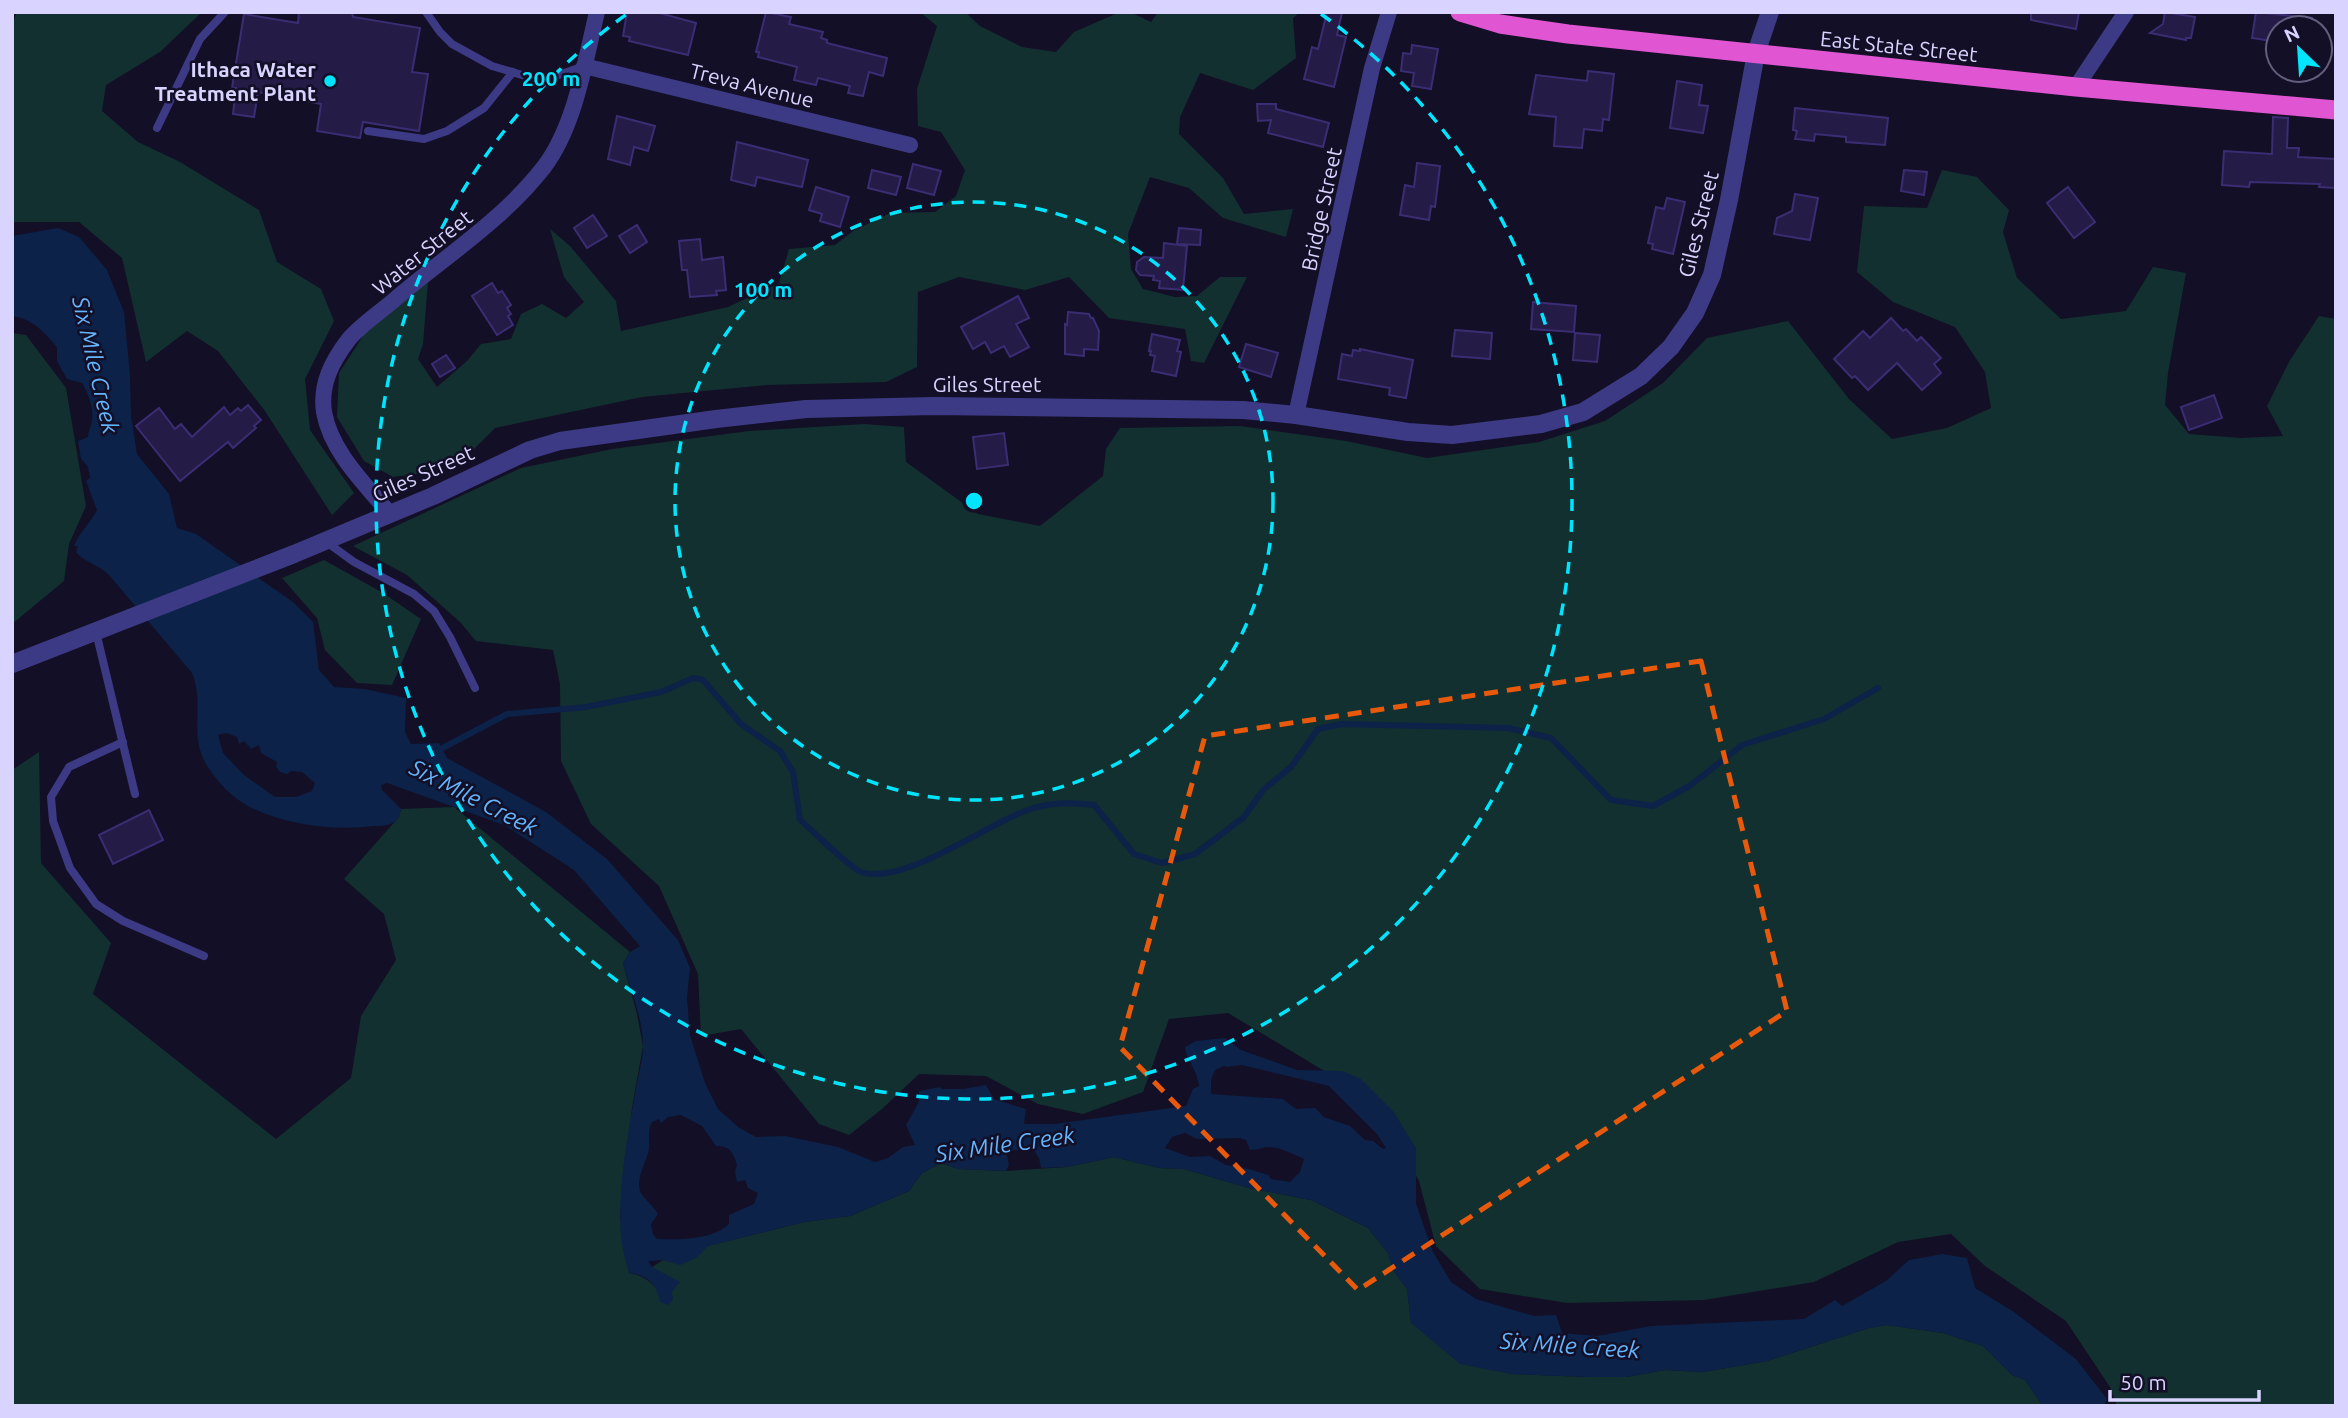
<svg xmlns="http://www.w3.org/2000/svg" width="2348" height="1418" font-family="Ubuntu,sans-serif">
<rect width="100%" height="100%" fill="#130f26"/>
<g fill="#12302f">
<polygon points="17,12 202,12 160,52 106,85 102,111 138,142 180,162 259,210 277,262 321,289 334,321 305,379 310,430 354,493 332,515 265,411 218,351 187,331 146,362 122,258 79,222 12,222 12,25"/>
<polygon points="920,12 965,12 980,26 1022,47 1056,52 1074,32 1120,12 1130,12 1151,22 1158,12 1300,12 1293,18 1296,58 1253,90 1200,73 1180,117 1179,134 1223,178 1244,214 1293,209 1286,237 1223,218 1189,188 1150,177 1128,234 1131,269 1143,289 1175,297 1197,296 1220,277 1247,277 1204,363 1191,361 1185,329 1109,318 1069,277 1025,290 959,277 918,292 917,367 886,382 767,385 642,397 495,428 470,453 424,473 393,477 364,461 337,417 339,373 365,333 428,282 423,344 418,359 437,387 467,361 481,344 511,339 521,314 542,304 566,318 584,302 564,277 550,229 570,246 616,301 621,331 728,307 779,283 789,249 835,245 853,231 890,213 935,212 956,196 965,170 941,132 918,126 917,89 937,26"/>
<polygon points="1942,170 1977,177 2009,210 2003,232 2017,278 2061,319 2126,311 2153,267 2186,273 2168,373 2165,405 2189,434 2241,438 2283,436 2267,406 2290,360 2319,316 2336,319 2336,1406 2117,1406 2110,1387 2066,1321 1985,1266 1951,1234 1898,1242 1814,1282 1704,1300 1567,1303 1480,1289 1436,1246 1419,1181 1374,1101 1228,1013 1169,1019 1143,1092 1083,1114 1038,1104 986,1076 919,1074 882,1109 849,1135 819,1124 741,1029 701,1036 698,974 659,886 591,824 561,761 560,684 553,650 476,641 460,622 407,575 353,546 521,468 612,449 749,431 864,424 904,427 906,462 978,514 1040,526 1103,476 1106,449 1120,428 1240,426 1346,441 1427,458 1539,442 1605,421 1663,383 1707,338 1788,321 1849,399 1892,439 1947,428 1991,408 1985,372 1955,327 1893,302 1857,272 1864,206 1927,208"/>
<polygon points="12,333 26,335 66,388 86,506 69,544 64,581 12,624"/>
<polygon points="324,560 383,593 421,619 392,685 357,683 325,650 317,618 282,578"/>
<path d="M39,752L41,863L111,943L93,994L276,1139L351,1078L361,1016L396,960L384,914L344,879L399,817L401,809L454,807L630,952L623,963L637,1014L643,1046L632,1108L620,1216L629,1273C649,1276 658,1289 668,1305L652,1267L663,1260C685,1266 691,1262 707,1246L804,1222L850,1216L909,1191L922,1173L941,1163L958,1169L1006,1171L1067,1167L1114,1157L1159,1168L1184,1169L1249,1188L1311,1200L1368,1228L1388,1253L1393,1270L1407,1289L1411,1323L1511,1374L1587,1377H1626L1665,1370L1703,1372L1767,1361L1869,1328L1887,1325L1943,1333L1983,1346L2012,1375L2025,1380L2043,1406H12V770Z"/>
</g>
<path fill="#0c2248" fill-rule="evenodd" d="M58,228L79,237L107,270L124,312L130,375L131,416L137,454L169,494L177,528L196,534L293,602L313,622L319,670L334,687L365,689L406,698L405,732L411,744L439,743L447,758L546,812L607,859L678,940L690,968L687,998L690,1035L705,1083L718,1109L738,1127L756,1137L785,1136L838,1147L875,1162L888,1158L903,1147L915,1145L906,1125L919,1102V1091L940,1087L942,1089H963L986,1085L994,1099L1026,1109L1024,1124H1054L1186,1106L1193,1089L1199,1086C1197,1069 1186,1060 1185,1047L1196,1041L1225,1038L1241,1050L1297,1070L1342,1071L1361,1079L1393,1111L1416,1148V1204L1433,1252L1451,1282L1476,1299L1534,1316L1556,1315L1562,1333L1597,1336L1651,1326L1804,1319L1835,1300L1842,1306L1886,1281L1909,1260L1942,1254L1967,1258L1975,1288L2014,1312L2076,1359L2107,1399L2104,1406H2043L2025,1380L2012,1375L1983,1346L1943,1333L1887,1325L1869,1328L1767,1361L1703,1372L1665,1370L1626,1377H1587L1511,1374L1460,1364L1411,1323L1407,1289L1393,1270L1388,1253L1368,1228L1311,1200L1249,1188L1184,1169L1159,1168L1114,1157L1067,1167L1041,1168L1039,1158L1033,1149L1006,1151L1009,1165L1006,1171L958,1169L941,1163L922,1173L909,1191L850,1216L804,1222L708,1246L696,1258L680,1265L663,1260L648,1261L652,1267L680,1282L672,1292L673,1300L668,1305L660,1302C657,1284 648,1276 630,1273C609,1227 627,1139 636,1089C638,1075 643,1060 643,1046C643,1019 630,989 623,963L630,952L640,946L574,870L504,825L387,783L381,785L382,790L401,809C400,814 399,819 394,822C389,826 380,826 373,826C334,831 284,825 248,806C232,797 221,786 210,770C186,738 206,706 192,673L109,575C99,565 84,562 76,552L78,546H74C80,531 90,524 97,510L86,481L90,478L88,467L81,459L78,441L88,437C88,432 90,429 91,425C95,410 89,395 82,383L67,379L57,361V347C44,332 33,319 12,316V236ZM226,733L237,737L239,744L244,741L251,749L259,745L261,753L277,762L276,767L280,772L287,774L291,771L302,772L315,783L312,791L296,797H275L244,775L223,753L218,735ZM1242,1065L1329,1086L1377,1134L1386,1148L1383,1149L1373,1141L1365,1140L1350,1126L1324,1117L1315,1108L1296,1109L1283,1099L1211,1094V1080L1215,1070L1224,1066L1227,1067ZM681,1115L702,1126L716,1146C731,1146 733,1153 737,1165L735,1171L737,1182L745,1180L748,1188L758,1193L754,1204L729,1215V1224C712,1240 679,1240 657,1239L653,1234L651,1224L658,1214C654,1207 644,1198 641,1193C634,1181 647,1161 649,1149C650,1139 647,1131 652,1122L659,1119L661,1123L668,1117ZM1185,1133L1197,1139L1240,1138L1246,1140L1250,1150C1254,1150 1258,1149 1262,1148C1275,1144 1292,1154 1304,1159L1300,1172L1290,1182L1271,1179L1268,1175L1249,1169L1226,1165L1210,1156L1190,1157L1165,1148L1172,1137Z"/>
<g fill="none" stroke-linecap="round" stroke-linejoin="round">
<path stroke="#0c2248" stroke-width="6" d="M437,751L507,714L586,707L661,692L693,678L703,680L741,724L780,751L793,772L800,820C812,830 850,868 861,872C902,886 984,826 1025,811C1048,802 1070,802 1094,805L1134,854L1162,863L1195,854L1244,817L1263,790L1291,767L1318,729L1342,724L1508,728L1551,738L1611,800L1653,806L1691,785L1742,745L1824,719L1878,688"/>
</g>
<g fill="#241b47" stroke="#3b2d73" stroke-width="2">
<polygon points="299,12 352,12 353,17 420,28 412,72 428,74 419,131 363,122 360,138 317,131 321,104 258,92 254,117 233,114 236,88 232,88 244,14 298,23"/>
<polygon points="627,12 656,12 696,23 688,55 629,41 630,37 623,36"/>
<polygon points="766,12 791,17 789,24 823,32 821,38 827,40 827,43 887,58 883,76 869,72 863,96 848,93 850,86 818,78 816,85 794,80 797,67 758,57 759,52 756,52"/>
<polygon points="1327,12 1342,12 1337,35 1346,37 1334,87 1304,79 1312,47 1318,49"/>
<polygon points="2031,12 2079,12 2076,29 2031,20"/>
<polygon points="2165,12 2195,17 2191,38 2186,38 2186,40 2150,33 2163,24"/>
<polygon points="2256,12 2312,18 2312,28 2278,28 2278,42 2252,38"/>
<polygon points="1412,45 1438,49 1431,89 1412,86 1414,73 1401,71 1403,53 1411,54"/>
<polygon points="1588,71 1614,74 1609,120 1603,119 1602,131 1584,129 1582,148 1554,146 1556,117 1529,114 1536,75 1587,81"/>
<polygon points="1677,81 1702,85 1699,105 1708,106 1703,133 1670,128"/>
<polygon points="1257,104 1276,104 1276,109 1329,123 1323,147 1268,133 1271,120 1258,121"/>
<polygon points="1795,108 1888,118 1885,145 1846,142 1846,137 1815,134 1814,141 1795,139 1797,131 1793,130"/>
<polygon points="617,116 655,126 648,151 634,147 630,165 608,159"/>
<polygon points="2273,117 2288,118 2287,148 2299,148 2298,157 2336,159 2336,188 2319,187 2320,184 2250,182 2249,187 2222,185 2224,151 2272,154"/>
<polygon points="737,142 808,160 802,187 757,177 755,186 731,180"/>
<polygon points="1417,163 1440,166 1435,207 1431,206 1429,220 1400,215 1405,185 1414,187"/>
<polygon points="913,164 941,171 934,195 907,188"/>
<polygon points="872,170 901,177 896,195 868,188"/>
<polygon points="1904,170 1927,172 1924,195 1901,191"/>
<polygon points="816,187 849,197 840,227 820,221 822,214 809,210"/>
<polygon points="2068,187 2095,222 2074,238 2047,203"/>
<polygon points="1795,194 1818,198 1810,240 1774,234 1777,218 1792,211"/>
<polygon points="1667,198 1685,202 1673,254 1652,249 1653,244 1648,243 1656,207 1664,209"/>
<polygon points="593,215 607,236 587,248 574,228"/>
<polygon points="637,225 647,242 630,253 619,236"/>
<polygon points="1179,228 1201,230 1200,245 1177,244"/>
<polygon points="700,239 702,260 723,257 726,290 716,291 717,295 690,297 687,270 682,270 679,241"/>
<polygon points="1164,243 1187,246 1183,290 1159,288 1160,281 1153,280 1154,276 1140,275 1136,270 1137,262 1144,257 1163,258"/>
<polygon points="492,283 498,293 502,291 511,305 507,308 511,314 508,316 513,325 497,335 472,296"/>
<polygon points="1018,296 1029,318 1016,324 1029,347 1010,357 1004,346 991,353 985,342 973,349 961,327"/>
<polygon points="1533,302 1576,306 1574,332 1531,329"/>
<polygon points="1068,312 1089,314 1091,318 1093,318 1099,331 1098,350 1084,349 1084,356 1065,354 1065,324 1067,325"/>
<polygon points="1891,318 1903,331 1906,329 1917,341 1921,337 1941,358 1934,364 1941,373 1922,390 1897,363 1868,390 1855,376 1852,378 1834,359 1863,331 1870,338"/>
<polygon points="1455,330 1492,333 1490,359 1452,356"/>
<polygon points="1575,333 1600,335 1597,362 1573,360"/>
<polygon points="1152,334 1180,340 1177,351 1181,352 1176,376 1152,371 1155,356 1150,355 1151,351 1149,351"/>
<polygon points="1246,344 1278,353 1271,377 1239,367"/>
<polygon points="1360,349 1413,360 1406,398 1389,395 1390,388 1338,379 1342,354 1352,356 1353,350 1360,351"/>
<polygon points="446,355 455,368 440,377 432,364"/>
<polygon points="2214,395 2222,418 2189,430 2181,407"/>
<polygon points="248,405 261,420 254,426 256,428 233,448 228,442 180,481 136,426 159,408 175,429 181,424 192,437 224,407 230,415 238,408 241,411"/>
<polygon points="1004,433 1008,465 977,469 973,437"/>
<polygon points="149,810 163,840 113,864 99,835"/>
</g>
<g fill="none" stroke-linecap="round" stroke-linejoin="round">
<g stroke="#3d3a85" stroke-width="8">
<polyline points="426,12 440,32 452,44 492,66 542,81 584,66"/>
<polyline points="157,128 200,39 225,12"/>
<polyline points="368,131 424,139 447,131 484,108 513,72"/>
<polyline points="325,541 354,562 414,594 434,611 450,637 475,688"/>
<polyline points="96,632 135,794"/>
<polyline points="123,742 69,767 51,797 53,821 70,868 96,904 123,921 204,956"/>
</g>
<g stroke="#3d3a85" stroke-width="16">
<polyline points="584,66 910,145"/>
<polyline points="2076,87 2126,12"/>
<polyline points="1296,415 1372,68 1389,12"/>
<path d="M390,514C365,484 331,452 324,412C320,384 332,361 349,339C361,325 379,313 393,301C444,257 502,221 544,167C575,126 585,62 597,12"/>
</g>
<polyline stroke="#3d3a85" stroke-width="18" points="12,664 294,554 433,496 530,450 560,441 716,419 806,409 933,406 1243,410 1296,415 1408,432 1452,435 1541,424 1583,412 1641,376 1671,347 1695,313 1712,275 1729,200 1756,53 1770,12"/>
<polyline stroke="#e055d1" stroke-width="19" points="1460,12 1500,24 1568,34 2076,87 2336,110"/>
</g>
<path fill="none" stroke="#e8590c" stroke-width="5" stroke-dasharray="14 9" stroke-linejoin="round" d="M1701,661L1787,1011L1358,1290L1120,1047L1205,736Z"/>
<g fill="none" stroke="#00e5ff" stroke-width="3.5" stroke-dasharray="12 9">
<circle cx="974" cy="501" r="299"/>
<path d="M1321 14A598 598 0 1 1 627 14"/>
</g>
<circle fill="#00e5ff" stroke="#130f26" stroke-width="2.5" cx="330" cy="81" r="7"/>
<g text-anchor="middle" dominant-baseline="central" stroke-width="5" stroke-linejoin="round" paint-order="stroke">
<g font-size="21" fill="#d9d4ff" stroke="#130f26">
<text transform="translate(1899 46) rotate(6)">East State Street</text>
<text transform="translate(752 85) rotate(14)">Treva Avenue</text>
<text transform="translate(1321 209) rotate(-78)">Bridge Street</text>
<text transform="translate(1698 224) rotate(-76)">Giles Street</text>
<text transform="translate(422 252) rotate(-39)">Water Street</text>
<text x="987" y="384">Giles Street</text>
<text transform="translate(423 473) rotate(-24)">Giles Street</text>
</g>
<g font-size="21" font-weight="bold" fill="#d9d4ff" stroke="#130f26" text-anchor="end">
<text x="316" y="69">Ithaca Water<tspan x="316" dy="24">Treatment Plant</tspan></text>
</g>
<g font-size="23" font-style="italic" fill="#62b6ff" stroke="#130f26">
<text transform="translate(96 365) rotate(77)">Six Mile Creek</text>
<text transform="translate(474 797) rotate(27)">Six Mile Creek</text>
<text transform="translate(1005 1144) rotate(-8)">Six Mile Creek</text>
<text transform="translate(1570 1345) rotate(4)">Six Mile Creek</text>
</g>
</g>
<circle cx="974" cy="501" r="10" fill="#00e5ff" stroke="#130f26" stroke-width="3.5"/>
<g font-size="21" text-anchor="middle" font-weight="bold" fill="#00e5ff" stroke="#130f26" stroke-width="5" stroke-linejoin="round" paint-order="stroke">
<text x="551" y="86">200 m</text>
<text x="763" y="297">100 m</text>
</g>
<rect width="2348" height="1418" fill="none" stroke="#d9d4ff" stroke-width="28"/>
<g transform="translate(2299 49) rotate(335)"><circle r="33" fill="#130f26" stroke="#625e7d" stroke-width="2"/>
<path d="M0-5L12 26L0 18L-12 26Z" fill="#00e5ff"/>
<text y="-10" font-size="19" font-weight="bold" text-anchor="middle" fill="#d9d4ff">N</text>
</g>
<path d="M2110 1390v10h149v-10" fill="none" stroke="#d9d4ff" stroke-width="3.5"/>
<text x="2120" y="1390" font-size="21" fill="#d9d4ff" stroke="#130f26" stroke-width="5" paint-order="stroke">50 m</text>
</svg>
